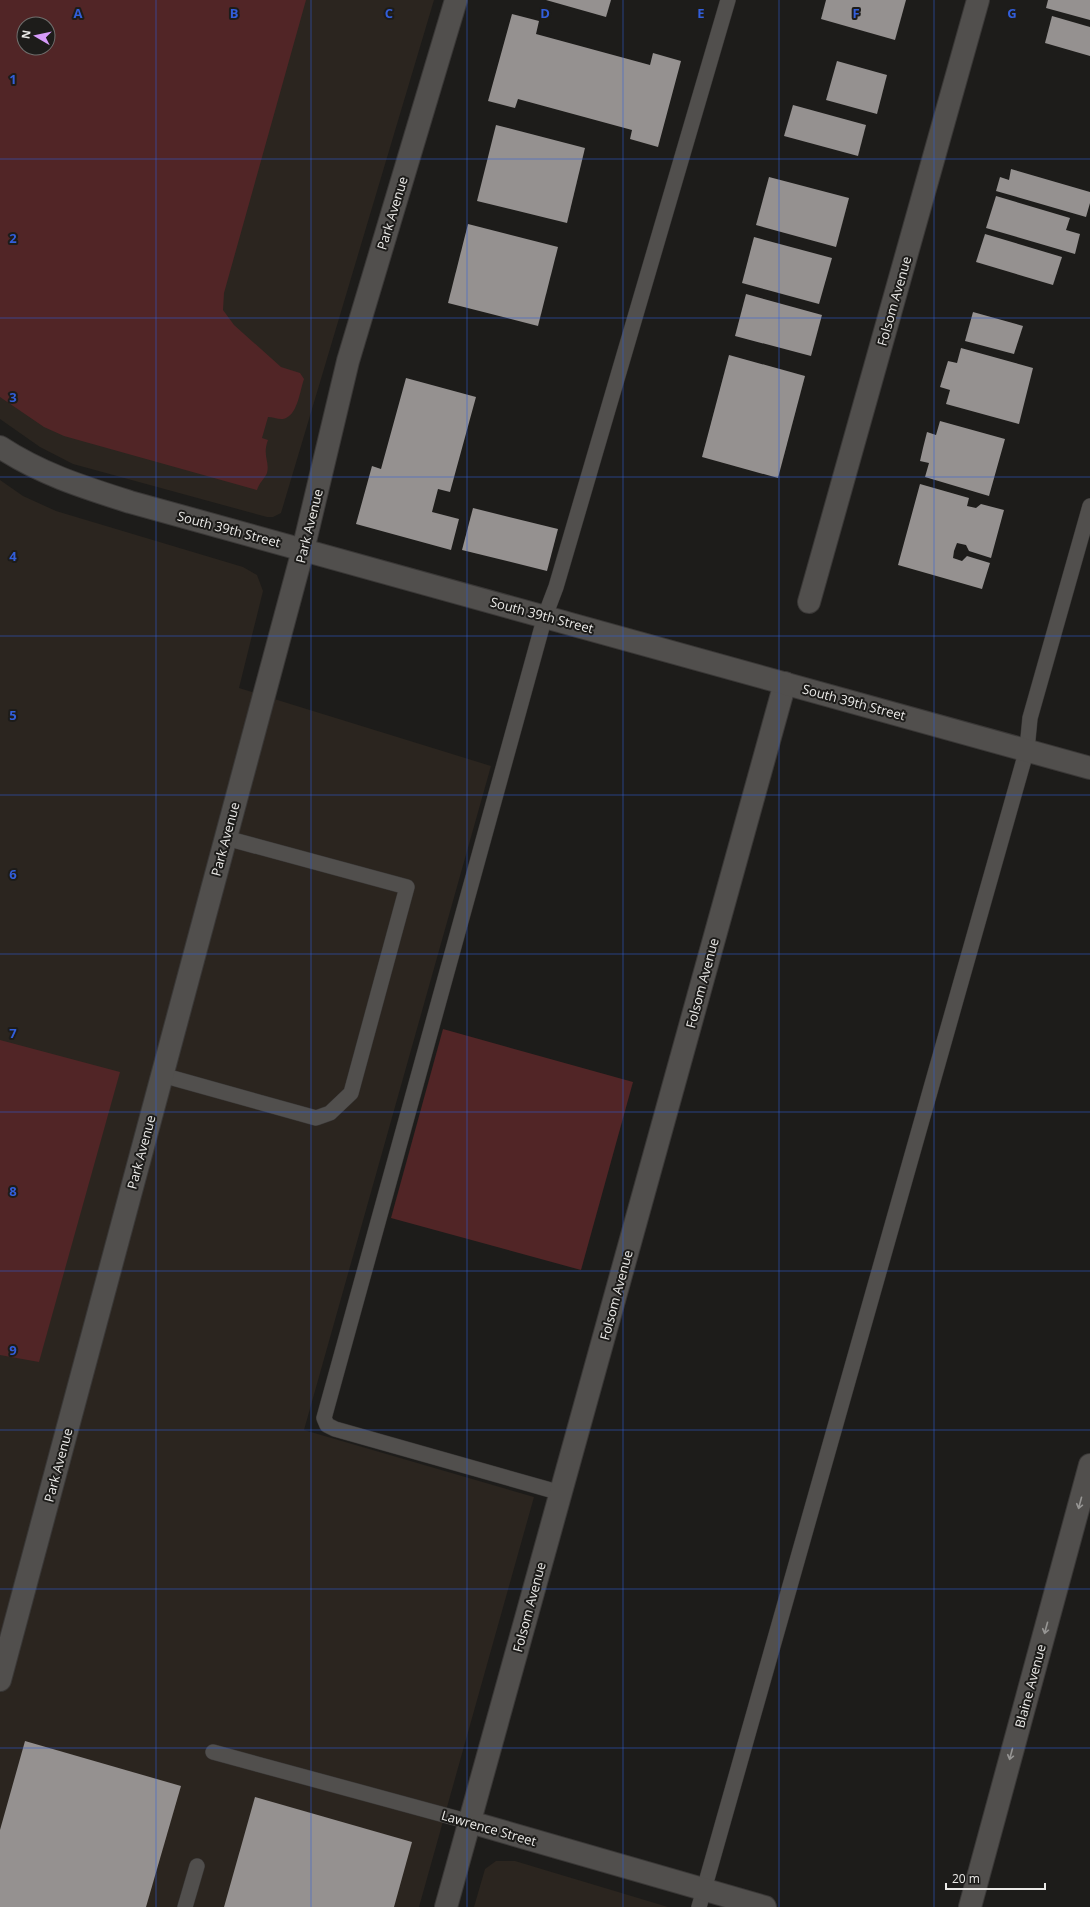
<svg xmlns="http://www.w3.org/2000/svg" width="1090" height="1907" font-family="'Open Sans',sans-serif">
<rect width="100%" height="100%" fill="#1d1c1a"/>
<g fill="#2b251f" fill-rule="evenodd">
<path d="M0,0H434L281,513L273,517H267L73,464L40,447L0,419ZM24,24H48V48H24Z"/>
<polygon points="0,480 23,496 56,511 243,567 257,575 263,591 239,688 491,766 304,1430 534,1497 419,1907 0,1907"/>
<polygon points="496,1861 515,1861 668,1907 474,1907 485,1869"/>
</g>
<g fill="#512526" fill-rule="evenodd">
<path d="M0,0H306L224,293L223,310L234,325L281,367L300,373L304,379C300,390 298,413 286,418C281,421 274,417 268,417L262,438L268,440C262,456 270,461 267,473C265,478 259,483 257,490L64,436L44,427L0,397ZM24,24H48V48H24Z"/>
<polygon points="443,1029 633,1082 581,1270 391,1218"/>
<polygon points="0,1040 120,1072 39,1362 0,1355"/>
</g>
<g fill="#959190">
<polygon points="546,0 611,0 606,17"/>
<polygon points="826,0 906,0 895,40 821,19"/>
<polygon points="1048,0 1090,0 1090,20 1046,8"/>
<polygon points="512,14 539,21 536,34 650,65 653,53 681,61 658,147 630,139 632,130 518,99 515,108 488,101"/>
<polygon points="1052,16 1090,27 1090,56 1045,43"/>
<polygon points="837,61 887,75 877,114 826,100"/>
<polygon points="793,105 866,125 858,156 784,136"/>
<polygon points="496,125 585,148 567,223 477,201"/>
<polygon points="1011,169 1090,192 1090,203 1086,217 996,191 1000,177 1009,180"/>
<polygon points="769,177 849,198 836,247 756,225"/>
<polygon points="996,196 1070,218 1066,230 1080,234 1075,254 986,228"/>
<polygon points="468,224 558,247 538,326 448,303"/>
<polygon points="985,234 1062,257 1053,285 976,262"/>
<polygon points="754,237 832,258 819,304 742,283"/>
<polygon points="746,294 822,315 811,356 735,336"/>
<polygon points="973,312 1023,326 1014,354 965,341"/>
<polygon points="961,348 1033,368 1019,424 946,404 950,390 940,387 948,361 957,363"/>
<polygon points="729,355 805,376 778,478 702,457"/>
<polygon points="406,378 476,397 450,492 438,489 432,512 459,519 451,550 356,524 372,466 381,469"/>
<polygon points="940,421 1005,439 989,496 925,477 929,463 920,461 923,448 927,432 936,435"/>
<polygon points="920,484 969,498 967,506 976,508 981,504 1004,510 991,558 969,551 966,545 957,543 954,551 953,558 962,561 967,556 990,563 982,589 898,565"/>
<polygon points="473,508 558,529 547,571 462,550"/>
<polygon points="25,1741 181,1786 146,1907 0,1907 0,1830"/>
<polygon points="255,1797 412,1842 394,1907 224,1907"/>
</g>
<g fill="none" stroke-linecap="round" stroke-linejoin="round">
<g stroke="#3a3837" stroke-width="16">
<g id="service">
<polyline points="162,1075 316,1118 330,1113 351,1093 407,887 226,838"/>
<polyline points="561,1493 335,1429 327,1425 324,1418 545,616 556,587 728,0"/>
<polyline points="213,1752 470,1822"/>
<polyline points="185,1907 197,1866"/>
<polyline points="699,1907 1027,749 1030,718 1090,506"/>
</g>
</g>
<g stroke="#3a3837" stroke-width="24">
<g id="minor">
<polyline points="809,602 978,0"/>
<polyline points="0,1680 303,550 348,361 456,0"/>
<polyline points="470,1822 765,1907"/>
<polyline points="446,1907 785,683"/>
<polyline points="970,1907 1090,1465"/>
</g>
</g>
<g stroke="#3a3837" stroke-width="24">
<path id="tertiary" d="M0,447C41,474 83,487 130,502L1090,768"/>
</g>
<use href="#service" stroke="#514f4d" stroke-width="15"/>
<use href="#minor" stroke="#514f4d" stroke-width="22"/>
<use href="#tertiary" stroke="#514f4d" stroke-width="22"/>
</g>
<defs><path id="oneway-shaft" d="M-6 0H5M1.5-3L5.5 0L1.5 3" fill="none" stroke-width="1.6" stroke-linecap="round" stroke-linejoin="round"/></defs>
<g stroke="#969593">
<use href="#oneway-shaft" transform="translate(1080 1503) rotate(105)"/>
<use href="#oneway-shaft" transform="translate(1046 1628) rotate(105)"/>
<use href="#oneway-shaft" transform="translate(1011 1754) rotate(105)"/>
</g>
<path fill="none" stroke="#325eda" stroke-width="1" stroke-opacity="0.55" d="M156,0V1907M311,0V1907M467,0V1907M623,0V1907M779,0V1907M934,0V1907M0,159H1090M0,318H1090M0,477H1090M0,636H1090M0,795H1090M0,954H1090M0,1112H1090M0,1271H1090M0,1430H1090M0,1589H1090M0,1748H1090"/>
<g text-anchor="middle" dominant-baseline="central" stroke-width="4" stroke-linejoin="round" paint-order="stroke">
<g font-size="13" fill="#ebeae8" stroke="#1d1c1a">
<text transform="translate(392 213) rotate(-73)">Park Avenue</text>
<text transform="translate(894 301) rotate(-74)">Folsom Avenue</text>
<text transform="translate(309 526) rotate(-76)">Park Avenue</text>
<text transform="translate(229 529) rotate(15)">South 39th Street</text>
<text transform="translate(542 615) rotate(15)">South 39th Street</text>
<text transform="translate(854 702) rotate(15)">South 39th Street</text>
<text transform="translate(225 839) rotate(-75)">Park Avenue</text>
<text transform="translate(702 983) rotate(-75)">Folsom Avenue</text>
<text transform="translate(141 1152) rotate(-75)">Park Avenue</text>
<text transform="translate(616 1295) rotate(-75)">Folsom Avenue</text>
<text transform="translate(58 1465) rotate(-75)">Park Avenue</text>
<text transform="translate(529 1607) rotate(-75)">Folsom Avenue</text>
<text transform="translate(1030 1686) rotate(-75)">Blaine Avenue</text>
<text transform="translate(489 1828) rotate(16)">Lawrence Street</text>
</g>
</g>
<g font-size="13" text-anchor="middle" font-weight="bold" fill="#325eda" stroke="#1d1c1a" stroke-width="4" stroke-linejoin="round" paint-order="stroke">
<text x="78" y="18">A</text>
<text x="234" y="18">B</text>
<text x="389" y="18">C</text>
<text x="545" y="18">D</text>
<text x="701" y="18">E</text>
<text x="856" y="18">F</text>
<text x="1012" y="18">G</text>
<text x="13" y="84">1</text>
<text x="13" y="243">2</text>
<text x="13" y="402">3</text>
<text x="13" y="561">4</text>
<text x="13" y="720">5</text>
<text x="13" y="879">6</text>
<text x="13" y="1038">7</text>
<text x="13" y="1196">8</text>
<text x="13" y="1355">9</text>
</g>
<g transform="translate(36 36) rotate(279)"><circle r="19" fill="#1d1c1a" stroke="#6f6e6c"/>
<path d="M0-3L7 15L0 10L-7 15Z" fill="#d69bfa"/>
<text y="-6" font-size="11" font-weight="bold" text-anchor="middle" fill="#ebeae8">N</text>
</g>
<path d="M946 1883v6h99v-6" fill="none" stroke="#ebeae8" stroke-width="2"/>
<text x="952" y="1883" font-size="12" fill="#ebeae8" stroke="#1d1c1a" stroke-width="3" paint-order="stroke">20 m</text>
</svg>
